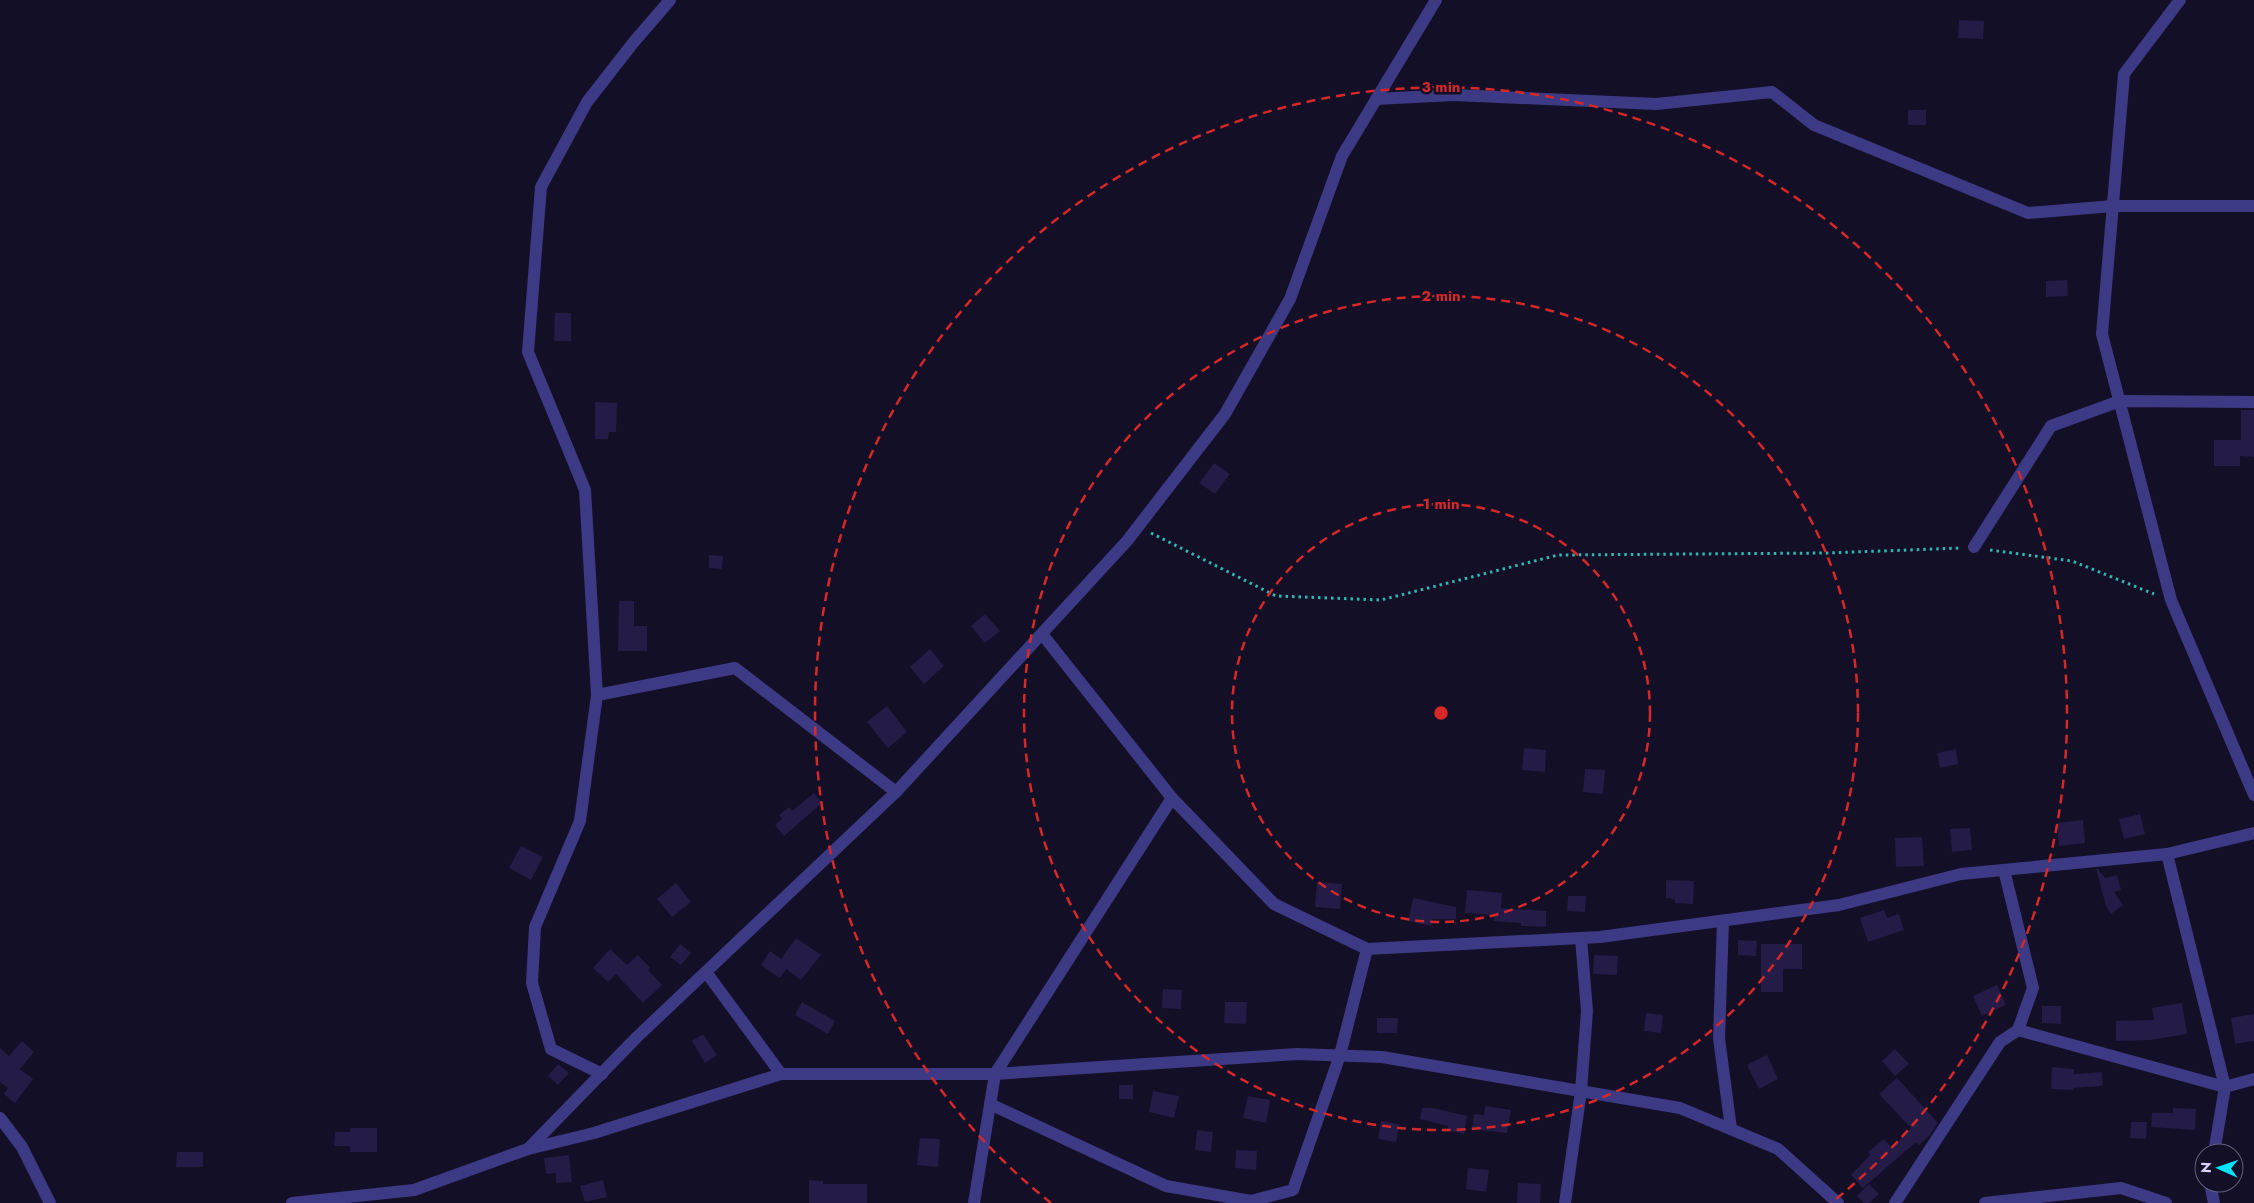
<svg xmlns="http://www.w3.org/2000/svg" width="2254" height="1203" font-family="Jost,sans-serif">
<rect width="100%" height="100%" fill="#130f26"/>
<g fill="#241b47">
<polygon points="1959,20 1984,21 1983,39 1958,38"/>
<rect x="1908" y="110" width="18" height="15"/>
<polygon points="2067,280 2068,296 2046,297 2046,281"/>
<polygon points="555,313 571,313 571,341 554,341"/>
<polygon points="595,402 617,403 616,432 609,432 608,439 595,439"/>
<polygon points="2241,410 2254,410 2254,457 2240,456 2240,466 2214,466 2214,440 2241,440"/>
<polygon points="1214,463 1230,474 1215,494 1199,483"/>
<polygon points="709,555 723,556 722,569 709,568"/>
<polygon points="619,601 634,601 634,626 647,626 647,651 618,651"/>
<polygon points="985,614 1000,631 985,643 971,626"/>
<polygon points="930,649 944,666 924,684 910,667"/>
<polygon points="887,706 907,732 888,748 867,722"/>
<polygon points="1524,748 1546,750 1545,772 1522,770"/>
<polygon points="1956,749 1958,764 1940,768 1937,753"/>
<polygon points="1585,769 1605,770 1603,794 1583,792"/>
<polygon points="814,793 822,803 784,836 775,825 782,819 779,815 789,807 792,811"/>
<polygon points="2140,814 2145,834 2124,839 2119,819"/>
<polygon points="2083,820 2085,843 2059,846 2057,823"/>
<polygon points="1970,828 1972,850 1952,852 1950,829"/>
<polygon points="1922,837 1924,866 1896,867 1895,838"/>
<polygon points="521,846 543,857 531,880 509,868"/>
<polygon points="2096,869 2098,869 2105,878 2117,875 2121,890 2114,892 2123,905 2111,914 2106,906"/>
<polygon points="1666,880 1694,881 1693,904 1675,903 1675,899 1666,898"/>
<polygon points="1317,882 1342,884 1340,909 1315,907"/>
<polygon points="676,883 691,902 672,917 657,899"/>
<polygon points="1467,890 1502,893 1501,908 1546,911 1546,927 1521,926 1521,923 1494,921 1494,915 1465,913"/>
<polygon points="1568,896 1586,896 1585,912 1567,911"/>
<polygon points="1413,898 1456,907 1456,919 1432,919 1431,926 1408,921"/>
<polygon points="1884,910 1887,918 1899,914 1904,930 1868,942 1860,918"/>
<polygon points="796,938 821,955 801,980 786,969 780,978 761,965 770,951 781,959"/>
<polygon points="1738,940 1757,941 1756,956 1738,955"/>
<polygon points="680,944 691,953 681,965 670,957"/>
<polygon points="1761,944 1802,944 1802,969 1783,969 1783,992 1761,992"/>
<polygon points="610,949 627,965 638,955 650,968 648,970 662,985 643,1003 616,974 608,982 593,968"/>
<polygon points="1594,955 1618,956 1617,975 1593,974"/>
<polygon points="1997,985 2006,1005 1982,1016 1973,996"/>
<polygon points="1163,989 1182,990 1181,1009 1162,1008"/>
<polygon points="802,1002 835,1021 828,1034 795,1015"/>
<polygon points="1225,1002 1247,1002 1246,1024 1224,1023"/>
<polygon points="2182,1003 2187,1034 2150,1040 2116,1041 2116,1021 2154,1020 2152,1008"/>
<polygon points="2042,1006 2061,1006 2061,1024 2042,1023"/>
<polygon points="1646,1013 1663,1015 1661,1033 1644,1031"/>
<polygon points="2254,1014 2254,1041 2235,1044 2231,1018"/>
<polygon points="1377,1018 1398,1018 1397,1033 1377,1033"/>
<polygon points="703,1034 717,1055 705,1063 692,1041"/>
<polygon points="22,1041 34,1052 20,1069 33,1079 15,1103 4,1094 8,1088 0,1082 0,1048 9,1056"/>
<polygon points="1895,1049 1909,1064 1895,1076 1882,1061"/>
<polygon points="1767,1055 1778,1079 1759,1089 1747,1065"/>
<polygon points="558,1064 569,1073 558,1085 548,1076"/>
<polygon points="2052,1067 2074,1069 2074,1074 2102,1072 2103,1086 2073,1088 2073,1090 2051,1089"/>
<polygon points="1897,1078 1938,1123 1930,1135 1919,1145 1916,1142 1863,1188 1851,1175 1870,1155 1868,1152 1884,1139 1892,1148 1911,1128 1879,1094"/>
<rect x="1119" y="1085" width="14" height="14"/>
<polygon points="1153,1091 1179,1096 1174,1118 1149,1112"/>
<polygon points="1248,1096 1270,1100 1266,1123 1243,1118"/>
<polygon points="1485,1106 1511,1110 1507,1133 1472,1129 1474,1114 1484,1115"/>
<polygon points="1422,1108 1433,1108 1467,1116 1464,1134 1447,1130 1448,1126 1420,1119"/>
<polygon points="2173,1108 2196,1109 2195,1130 2151,1127 2152,1113 2173,1113"/>
<polygon points="1381,1121 1399,1124 1396,1142 1378,1139"/>
<polygon points="2131,1122 2147,1122 2146,1139 2130,1138"/>
<polygon points="350,1128 377,1128 377,1152 350,1152 350,1146 334,1146 335,1132 350,1132"/>
<polygon points="1197,1130 1213,1132 1211,1152 1195,1150"/>
<polygon points="920,1138 940,1139 938,1167 917,1165"/>
<polygon points="1236,1150 1257,1151 1256,1170 1235,1168"/>
<polygon points="177,1152 203,1152 203,1167 176,1167"/>
<polygon points="569,1155 572,1182 556,1183 556,1173 546,1174 544,1158"/>
<polygon points="1468,1168 1489,1170 1486,1192 1466,1189"/>
<polygon points="603,1180 607,1197 585,1202 580,1186"/>
<polygon points="809,1180 823,1181 823,1184 867,1184 867,1203 809,1203"/>
<polygon points="1518,1183 1541,1184 1540,1203 1517,1203"/>
<polygon points="1869,1184 1879,1194 1869,1203 1864,1203 1857,1196"/>
</g>
<g fill="none" stroke-linecap="round" stroke-linejoin="round">
<g stroke="#2fb8b0" stroke-width="3" stroke-dasharray="2.5 4" stroke-linecap="butt">
<polyline points="1151,533 1276,596 1381,600 1558,555 1828,553 1961,548"/>
<polyline points="1990,550 2072,561 2154,594"/>
</g>
<g stroke="#3d3a85" stroke-width="12">
<polyline points="2180,0 2124,74 2102,334 2171,600 2254,795"/>
<polyline points="1376,99 1454,95 1656,104 1772,92 1814,125 2028,213 2113,206 2254,206"/>
<polyline points="1974,547 2051,426 2120,401 2254,402"/>
<polyline points="1042,634 1172,798 1274,904 1367,949 1600,937 1839,905 1961,874 2167,854 2254,833"/>
<polyline points="597,695 585,490 528,352 541,187 587,102 633,43 670,0"/>
<polyline points="2167,854 2225,1087 2214,1153"/>
<polyline points="1723,921 1719,1038 1731,1129"/>
<polyline points="706,972 781,1074"/>
<polyline points="2018,1030 2225,1087 2254,1079"/>
<polyline points="602,1074 551,1049 532,983 535,927 580,821 597,695 735,668 896,792"/>
<polyline points="990,1104 1166,1186 1251,1201 1293,1190 1340,1055 1367,949"/>
<polyline points="0,1118 22,1147 50,1203"/>
<polyline points="528,1149 594,1133 781,1074 995,1074 1297,1054 1382,1057 1680,1108 1778,1149 1838,1203"/>
<polyline points="2210,1183 2214,1203"/>
<polyline points="292,1203 414,1190 528,1149 637,1037 896,792 1127,541 1225,414 1290,299 1342,156 1436,0"/>
<polyline points="974,1203 995,1074 1172,798"/>
<polyline points="1565,1203 1581,1091 1587,1011 1581,938"/>
<polyline points="1895,1203 2000,1042 2018,1030 2033,988 2004,870"/>
<polyline points="1985,1203 2121,1188 2166,1203"/>
</g>
</g>
<g fill="none" stroke="#d62828" stroke-width="2.5" stroke-dasharray="9 6">
<circle cx="1441" cy="713" r="209"/>
<circle cx="1441" cy="713" r="417"/>
<path d="M1051 1203A626 626 0 1 1 1831 1203"/>
</g>
<circle cx="1441" cy="713" r="8" fill="#d62828" stroke="#130f26" stroke-width="2.5"/>
<g font-size="15" text-anchor="middle" font-weight="bold" fill="#d62828" stroke="#130f26" stroke-width="5" stroke-linejoin="round" paint-order="stroke">
<text x="1441" y="92">3 min</text>
<text x="1441" y="301">2 min</text>
<text x="1441" y="509">1 min</text>
</g>
<g transform="translate(2219 1168) rotate(272)"><circle r="24" fill="#130f26" stroke="#625e7d"/>
<path d="M0-4L9 19L0 12L-9 19Z" fill="#00e5ff"/>
<text y="-8" font-size="14" font-weight="bold" text-anchor="middle" fill="#d9d4ff">N</text>
</g>
</svg>
